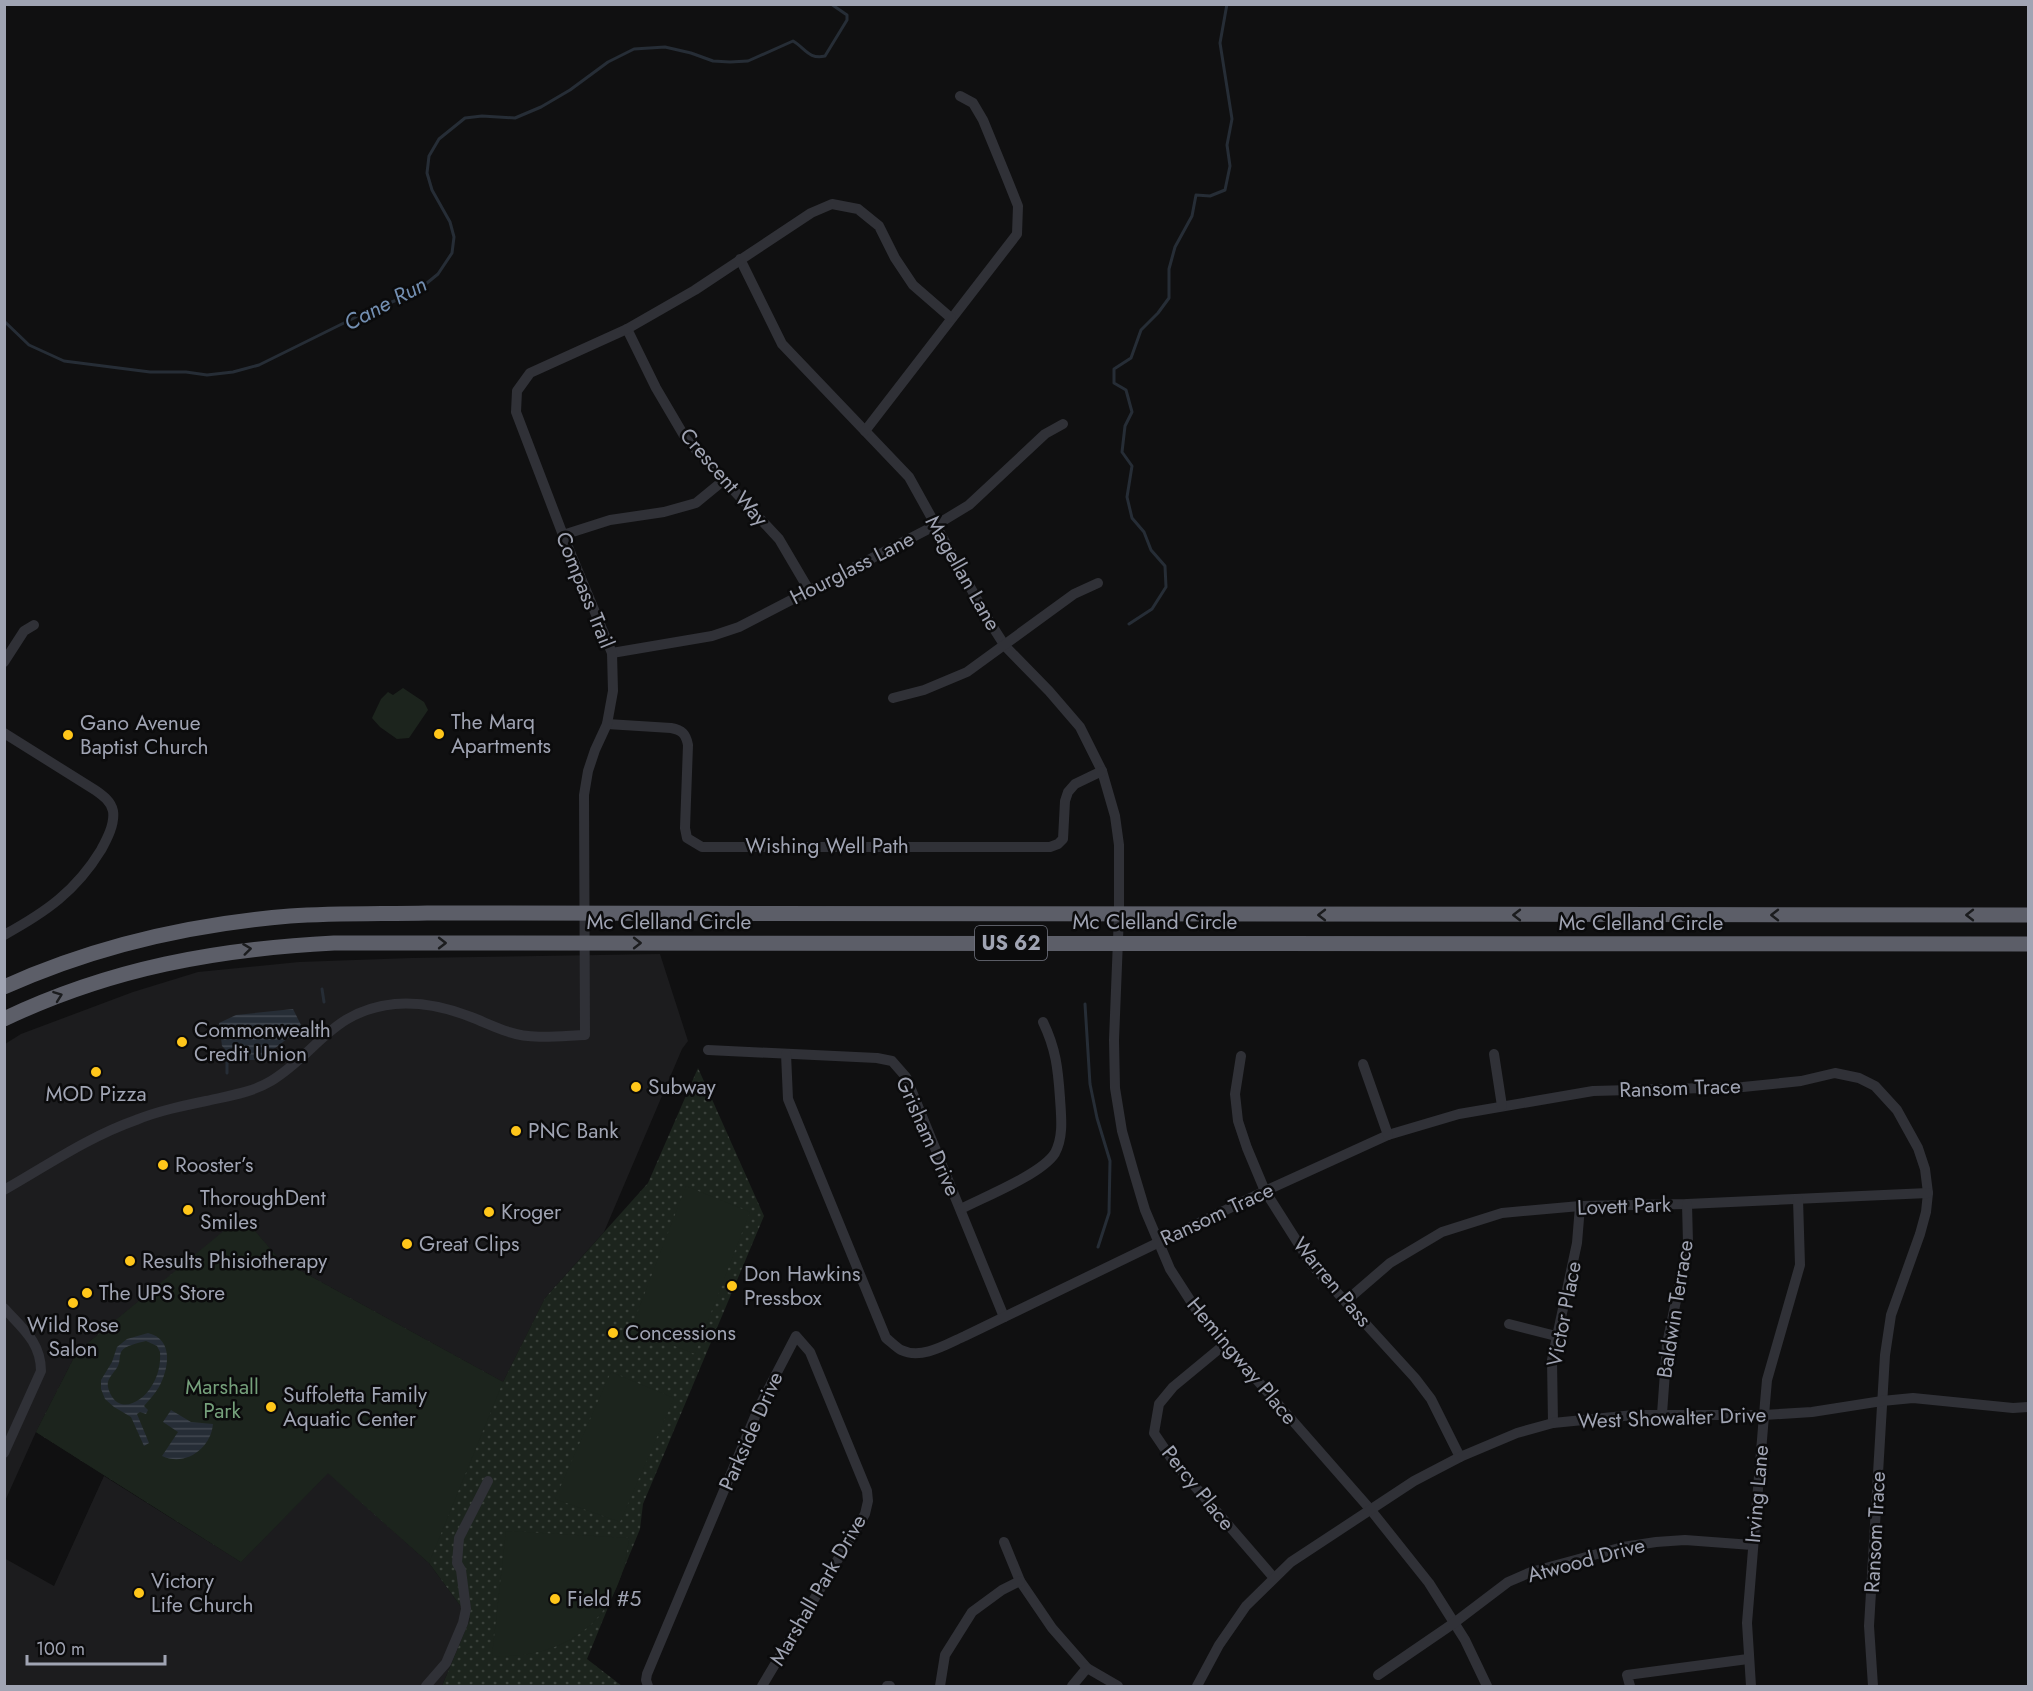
<svg xmlns="http://www.w3.org/2000/svg" width="2033" height="1691" font-family="Jost,sans-serif">
<defs>
<pattern id="green-dots" width="8" height="8" patternUnits="userSpaceOnUse" patternTransform="scale(1.5)"><rect width="8" height="8" fill="#1c241d"/><path d="M2 2h.1M6 6h.1" fill="none" stroke="#3a413b" stroke-width="1.8" stroke-linecap="round"/></pattern>
<pattern id="water-rules" width="6" height="5" patternUnits="userSpaceOnUse" patternTransform="scale(1.5)"><rect width="6" height="5" fill="#262d36"/><path d="M0 2.5h6" fill="none" stroke="#424851"/></pattern>
</defs>
<rect width="100%" height="100%" fill="#101011"/>
<g fill="#1c1c1e">
<polygon points="660,954 688,1041 682,1049 604,1232 545,1298 503,1382 279,1259 242,1217 77,1352 36,1432 5,1501 5,1044 21,1034 133,992 198,972 299,962 411,958"/>
<polygon points="328,1472 429,1563 470,1619 442,1686 5,1686 4,1558 54,1586 104,1476 241,1562"/>
</g>
<polygon fill="url(#green-dots)" points="698,1068 764,1216 643,1504 640,1529 587,1659 622,1686 442,1686 470,1619 429,1563 328,1473 241,1562 36,1432 77,1352 242,1216 279,1259 503,1382 545,1298 648,1183"/>
<g fill="#1c241d">
<polygon points="403,688 424,702 428,710 409,738 397,739 380,727 372,718 381,699 388,692 393,695"/>
<polygon points="686,1186 750,1212 695,1354 631,1329"/>
<polygon points="242,1216 279,1259 503,1382 429,1563 328,1473 241,1562 36,1432 77,1352"/>
<polygon points="611,1372 674,1398 620,1522 555,1499"/>
<path d="M506,1531L629,1538C621,1617 571,1659 492,1656Z"/>
</g>
<g fill="url(#water-rules)" fill-rule="evenodd">
<polygon points="293,1009 302,1027 260,1060 236,1060 222,1046 219,1023 236,1015"/>
<path d="M148,1333C174,1339 169,1369 159,1387C155,1394 149,1400 144,1406L148,1410L146,1414L140,1412L137,1414L149,1443L144,1446L131,1417L114,1407L105,1399L101,1389V1380L112,1362L117,1347L127,1339ZM146,1341L157,1346L160,1352C161,1363 158,1377 151,1387C143,1401 121,1414 111,1395C109,1391 107,1386 108,1382C110,1375 115,1372 118,1366C120,1362 119,1357 121,1352C125,1345 139,1343 146,1341Z"/>
<path d="M171,1410L191,1422L213,1424C211,1448 186,1467 162,1456L178,1432L163,1422Z"/>
</g>
<g fill="none" stroke-linecap="round" stroke-linejoin="round">
<g stroke="#262d36" stroke-width="3">
<path d="M4,321L29,345L64,361L150,372H186L207,375L233,372L259,365L358,316L416,292L438,274L452,253L454,237L450,222L432,190L427,173L429,156L439,139L465,118L482,116L515,118L541,107L570,90L608,62L634,49L665,47L691,53L713,61L730,62L748,61L793,41C805,48 809,60 825,56L847,20V15L831,4"/>
<polyline points="1129,624 1152,609 1166,587 1165,566 1151,550 1144,532 1132,518 1127,497 1132,466 1122,452 1125,426 1132,412 1126,390 1114,383 1114,369 1131,358 1141,330 1158,313 1169,298 1169,269 1175,247 1192,216 1196,195 1210,196 1225,190 1230,166 1227,145 1232,119 1220,43 1227,4"/>
<polyline points="322,989 324,1002"/>
<polyline points="1085,1004 1090,1084 1097,1118 1110,1161 1109,1213 1098,1247"/>
<polyline points="227,1073 227,1050 229,1049"/>
</g>
<g stroke="#303137" stroke-width="10">
<polyline points="740,259 782,344 909,477 989,621 1005,646 1049,691 1080,727 1102,771 1115,816 1119,845 1119,915 1114,1040 1115,1088 1122,1131 1134,1173 1145,1210 1170,1269 1199,1314 1370,1509 1429,1583 1465,1640 1487,1686"/>
<polyline points="627,329 656,388 686,439 779,539 809,590"/>
<polyline points="865,431 1017,234 1018,206 1006,176 983,120 973,103 960,96"/>
<polyline points="563,535 610,520 664,512 696,503 724,480"/>
<polyline points="612,653 712,636 739,627 936,525 969,505 1045,434 1063,424"/>
<polyline points="4,662 24,631 34,625"/>
<polyline points="893,698 924,690 967,672 1074,594 1098,583"/>
<path d="M607,724L671,728C682,730 686,734 688,745L685,828L687,838L702,847H1050L1058,844L1063,839L1065,801L1068,792L1075,784L1102,771"/>
<path d="M4,733L95,790C102,795 111,801 113,811C115,824 107,839 101,850C76,891 46,912 4,935"/>
<polyline points="708,1050 877,1058 892,1061 906,1077 1004,1317"/>
<path d="M786,1054L788,1099L886,1338C891,1342 896,1347 901,1350C922,1360 947,1344 965,1336L1265,1191L1388,1135L1459,1114L1593,1091L1743,1087L1801,1081L1835,1073L1859,1078L1875,1086L1897,1110L1918,1148L1925,1169L1928,1193L1926,1212L1920,1234L1891,1315L1885,1355L1869,1626L1873,1686"/>
<polyline points="1494,1054 1502,1106"/>
<polyline points="1241,1056 1235,1094 1238,1121 1247,1148 1265,1191 1312,1265 1415,1378 1431,1399 1460,1457"/>
<polyline points="1363,1064 1388,1135"/>
<path d="M4,1190C48,1165 88,1137 136,1120C158,1111 182,1106 206,1101C228,1096 251,1093 271,1081C317,1053 332,1010 395,1004C420,1002 448,1008 471,1017C484,1022 496,1028 509,1032C533,1040 560,1036 585,1035L584,795L588,771L595,750L607,724L613,691L612,653L563,535L516,412L517,391L530,373L627,329L695,290L811,213L832,204L858,209L879,226L895,258L913,285L951,318"/>
<path d="M961,1209C984,1197 1042,1174 1055,1153C1064,1136 1061,1116 1060,1098C1058,1069 1056,1049 1043,1022"/>
<polyline points="1346,1301 1390,1263 1442,1232 1502,1213 1580,1206 1687,1204 1928,1193"/>
<path d="M4,1308C22,1328 41,1342 41,1371L4,1453"/>
<polyline points="1509,1324 1556,1336"/>
<polyline points="1225,1344 1173,1387 1159,1404 1154,1433 1173,1461 1274,1578"/>
<polyline points="1662,1414 1667,1344 1688,1243 1687,1204"/>
<polyline points="1553,1423 1552,1360 1577,1243 1580,1206"/>
<polyline points="1004,1542 1020,1581 1052,1628 1087,1668 1118,1686"/>
<polyline points="1378,1675 1454,1623 1508,1582 1531,1572 1623,1547 1656,1542 1685,1540 1752,1545"/>
<polyline points="426,1686 446,1663 463,1623 466,1609 461,1570 457,1563 459,1538 488,1481"/>
<polyline points="648,1686 646,1680 647,1674 759,1407 796,1336 810,1352 867,1491 868,1501 865,1514 762,1686"/>
<polyline points="887,1686 890,1686"/>
<polyline points="940,1686 945,1655 972,1612 1002,1590 1020,1581"/>
<polyline points="1072,1686 1087,1668"/>
<polyline points="1197,1686 1219,1645 1246,1606 1291,1562 1414,1481 1460,1457 1517,1433 1553,1423 1634,1415 1764,1415 1812,1412 1882,1401 1913,1398 2013,1408 2028,1407"/>
<polyline points="1630,1686 1627,1675 1748,1659"/>
<polyline points="1751,1686 1747,1623 1765,1403 1767,1380 1800,1265 1798,1199"/>
</g>
<g stroke="#5c5e68" stroke-width="15">
<path d="M4,987C95,946 192,924 290,916C336,913 382,914 427,913L2028,915"/>
<path d="M4,1019C111,968 217,949 334,943L2028,944"/>
</g>
</g>
<defs><path id="oneway-chevron" d="M-2-3.5L2.5 0L-2 3.5" fill="none" stroke-width="1.6" stroke-linecap="round" stroke-linejoin="round" transform="scale(1.5)"/></defs>
<g stroke="#1b1c1e">
<use href="#oneway-chevron" transform="translate(1322 915) rotate(180)"/>
<use href="#oneway-chevron" transform="translate(1517 915) rotate(-180)"/>
<use href="#oneway-chevron" transform="translate(1775 915) rotate(180)"/>
<use href="#oneway-chevron" transform="translate(1970 915) rotate(-180)"/>
<use href="#oneway-chevron" transform="translate(442 943)"/>
<use href="#oneway-chevron" transform="translate(637 943)"/>
<use href="#oneway-chevron" transform="translate(247 949) rotate(-7)"/>
<use href="#oneway-chevron" transform="translate(58 996) rotate(-20)"/>
</g>
<g fill="#ffc61a" stroke="#0b0b0c" stroke-width="2">
<circle cx="439" cy="734" r="6"/>
<circle cx="68" cy="735" r="6"/>
<circle cx="182" cy="1042" r="6"/>
<circle cx="96" cy="1072" r="6"/>
<circle cx="636" cy="1087" r="6"/>
<circle cx="516" cy="1131" r="6"/>
<circle cx="163" cy="1165" r="6"/>
<circle cx="188" cy="1210" r="6"/>
<circle cx="489" cy="1212" r="6"/>
<circle cx="407" cy="1244" r="6"/>
<circle cx="130" cy="1261" r="6"/>
<circle cx="732" cy="1286" r="6"/>
<circle cx="87" cy="1293" r="6"/>
<circle cx="73" cy="1303" r="6"/>
<circle cx="613" cy="1333" r="6"/>
<circle cx="271" cy="1407" r="6"/>
<circle cx="139" cy="1593" r="6"/>
<circle cx="555" cy="1599" r="6"/>
</g>
<g text-anchor="middle" dominant-baseline="central" stroke-width="5" stroke-linejoin="round" paint-order="stroke">
<rect fill="#0b0b0c" stroke="#737681" stroke-width="1.5" x="975" y="926" width="72" height="34" rx="4.5"/>
<g font-size="20" font-weight="bold" fill="#a0a4b3">
<text x="1011" y="943">US 62</text>
</g>
<g font-size="21" fill="#a0a4b3" stroke="#0b0b0c">
<text transform="translate(724 477) rotate(49)">Crescent Way</text>
<text transform="translate(852 568) rotate(-27)">Hourglass Lane</text>
<text transform="translate(963 573) rotate(60)">Magellan Lane</text>
<text transform="translate(585 590) rotate(68)">Compass Trail</text>
<text x="827" y="846">Wishing Well Path</text>
<text x="669" y="922">Mc Clelland Circle</text>
<text x="1155" y="922">Mc Clelland Circle</text>
<text x="1641" y="923">Mc Clelland Circle</text>
<text transform="translate(1680 1088) rotate(-2)">Ransom Trace</text>
<text transform="translate(928 1136) rotate(66)">Grisham Drive</text>
<text transform="translate(1624 1206) rotate(-2)">Lovett Park</text>
<text transform="translate(1217 1214) rotate(-25)">Ransom Trace</text>
<text transform="translate(1332 1282) rotate(50)">Warren Pass</text>
<text transform="translate(1675 1309) rotate(-81)">Baldwin Terrace</text>
<text transform="translate(1564 1314) rotate(-79)">Victor Place</text>
<text transform="translate(1242 1361) rotate(50)">Hemingway Place</text>
<text transform="translate(1672 1418) rotate(-2)">West Showalter Drive</text>
<text transform="translate(751 1431) rotate(-66)">Parkside Drive</text>
<text transform="translate(1198 1488) rotate(51)">Percy Place</text>
<text transform="translate(1757 1494) rotate(-85)">Irving Lane</text>
<text transform="translate(1875 1532) rotate(-87)">Ransom Trace</text>
<text transform="translate(1586 1560) rotate(-15)">Atwood Drive</text>
<text transform="translate(818 1590) rotate(-60)">Marshall Park Drive</text>
</g>
<g font-size="21" fill="#a0a4b3" stroke="#0b0b0c" text-anchor="start">
<text x="451" y="722">The Marq<tspan x="451" dy="24">Apartments</tspan></text>
<text x="80" y="723">Gano Avenue<tspan x="80" dy="24">Baptist Church</tspan></text>
<text x="194" y="1030">Commonwealth<tspan x="194" dy="24">Credit Union</tspan></text>
<text x="648" y="1087">Subway</text>
<text x="96" y="1094" text-anchor="middle">MOD Pizza</text>
<text x="528" y="1131">PNC Bank</text>
<text x="175" y="1165">Rooster’s</text>
<text x="200" y="1198">ThoroughDent<tspan x="200" dy="24">Smiles</tspan></text>
<text x="501" y="1212">Kroger</text>
<text x="419" y="1244">Great Clips</text>
<text x="142" y="1261">Results Phisiotherapy</text>
<text x="744" y="1274">Don Hawkins<tspan x="744" dy="24">Pressbox</tspan></text>
<text x="99" y="1293">The UPS Store</text>
<text x="73" y="1325" text-anchor="middle">Wild Rose<tspan x="73" dy="24">Salon</tspan></text>
<text x="625" y="1333">Concessions</text>
<text x="283" y="1395">Suffoletta Family<tspan x="283" dy="24">Aquatic Center</tspan></text>
<text x="151" y="1581">Victory<tspan x="151" dy="24">Life Church</tspan></text>
<text x="567" y="1599">Field #5</text>
</g>
<g font-size="21" fill="#75a07b" stroke="#0b0b0c">
<text x="222" y="1387">Marshall<tspan x="222" dy="24">Park</tspan></text>
</g>
<g font-size="22" font-style="italic" fill="#738fb2" stroke="#0b0b0c">
<text transform="translate(385 303) rotate(-28)">Cane Run</text>
</g>
</g>
<rect width="2033" height="1691" fill="none" stroke="#a0a4b3" stroke-width="12"/>
<path d="M27 1655v9h138v-9" fill="none" stroke="#a0a4b3" stroke-width="3"/>
<text x="36" y="1655" font-size="18" fill="#a0a4b3" stroke="#0b0b0c" stroke-width="4.5" paint-order="stroke">100 m</text>
</svg>
